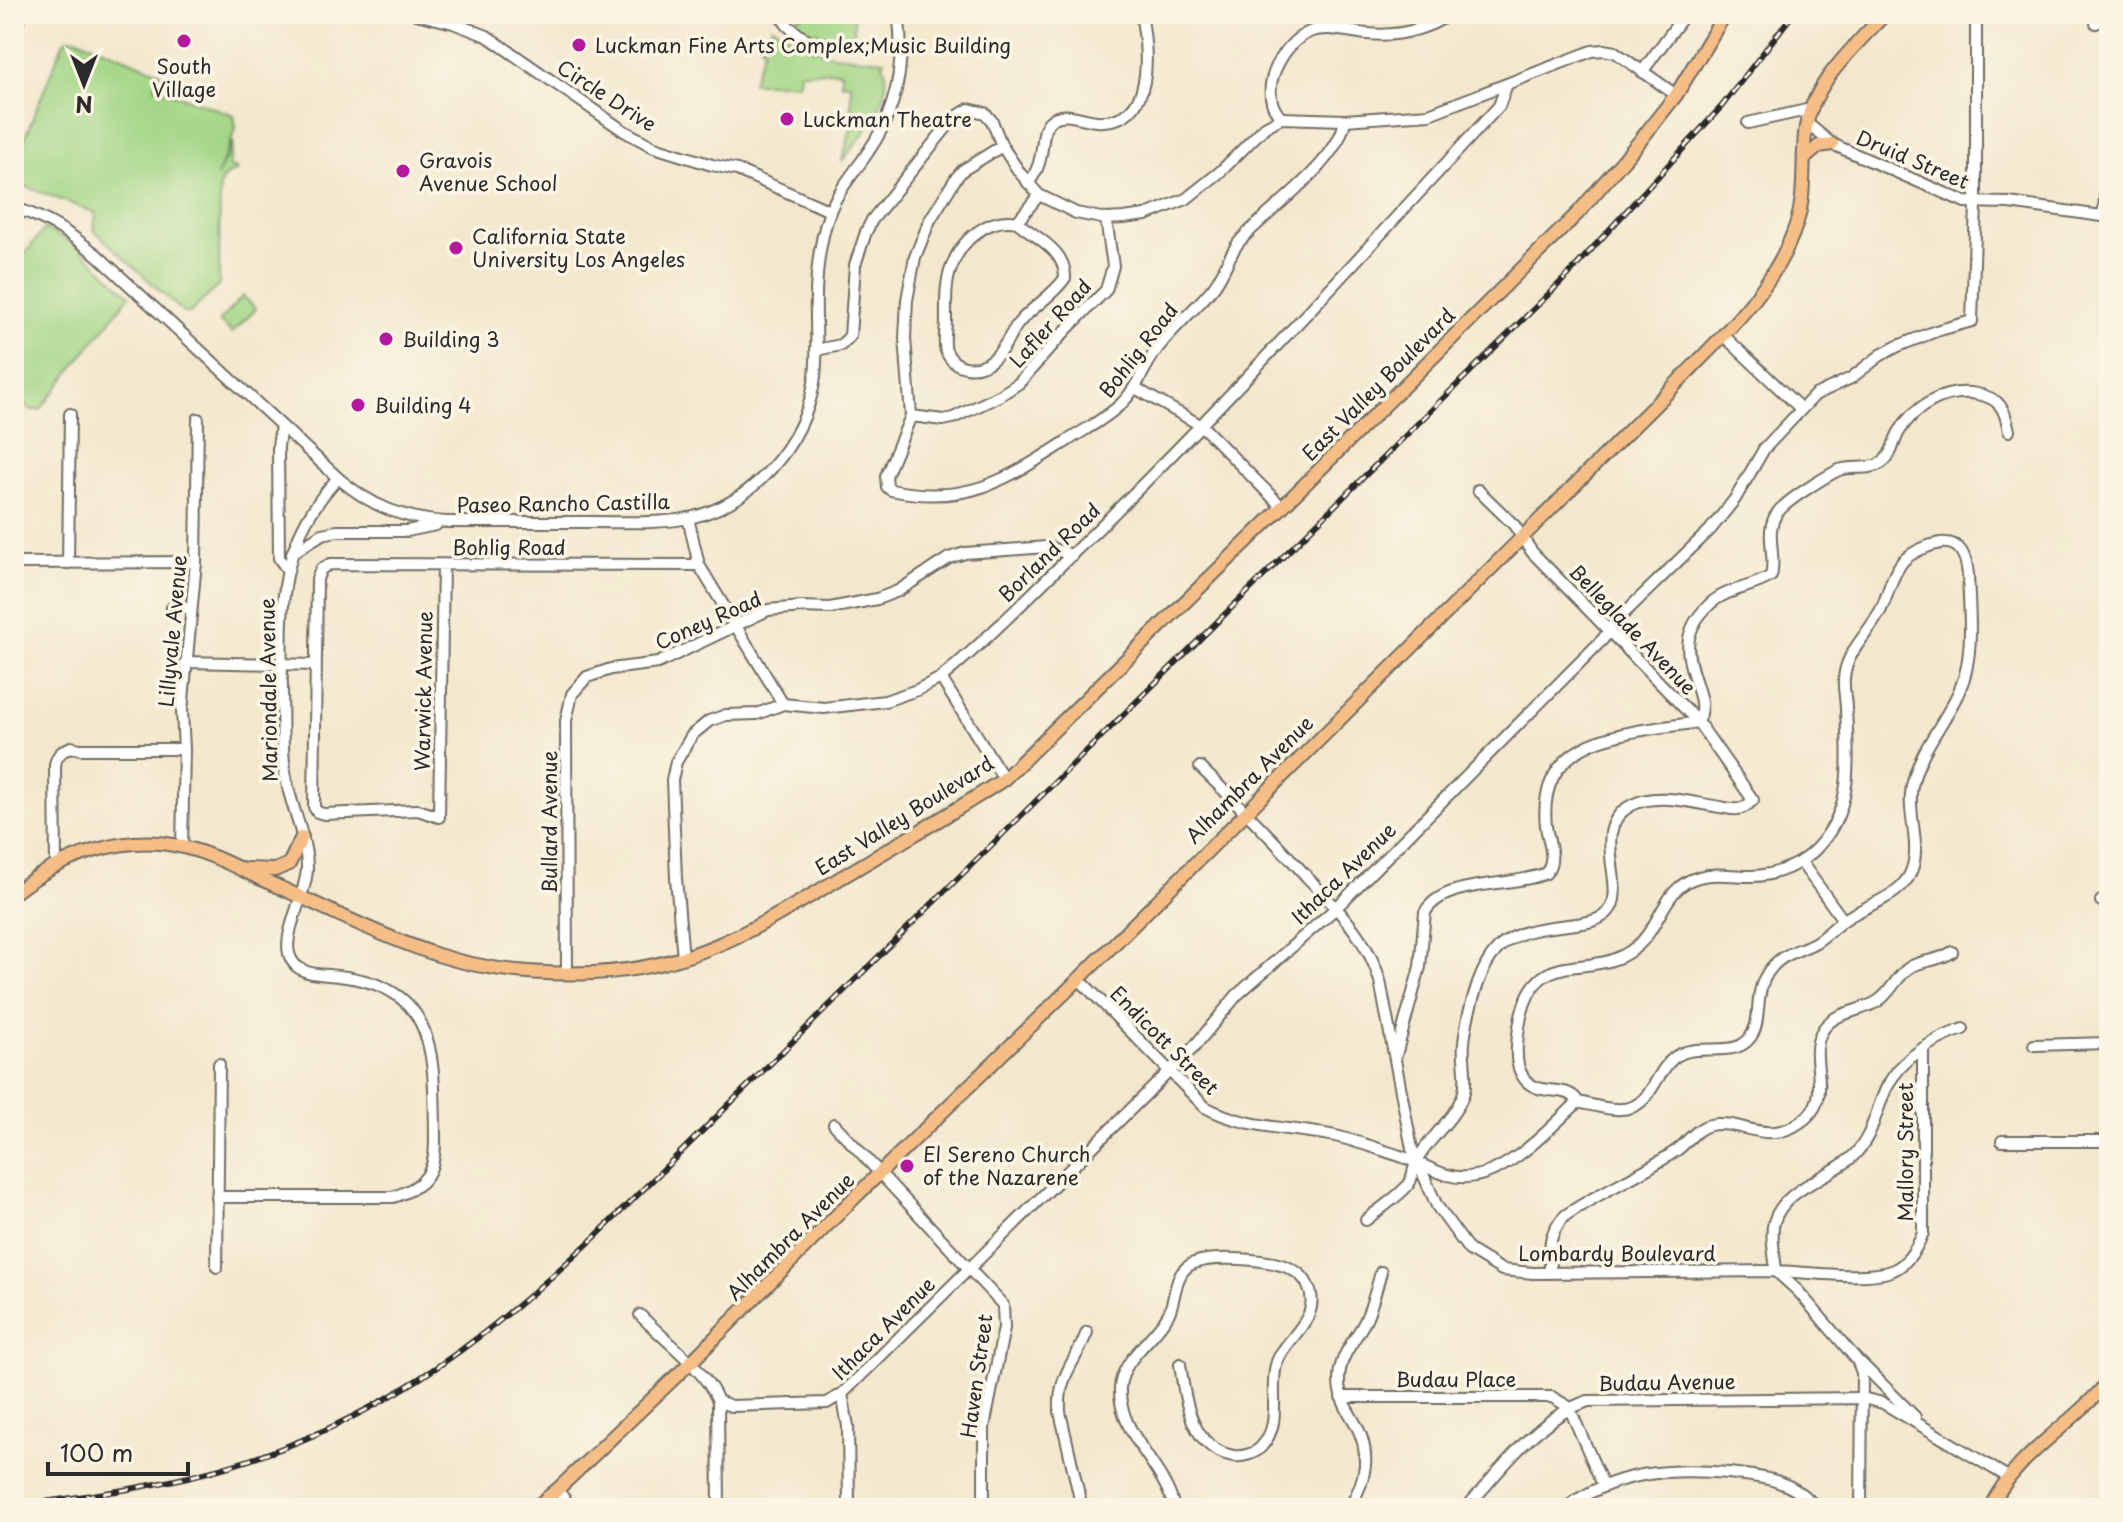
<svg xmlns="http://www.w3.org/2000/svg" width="2123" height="1522" font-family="'Playpen Sans',sans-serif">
<rect width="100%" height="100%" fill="#fcf5e5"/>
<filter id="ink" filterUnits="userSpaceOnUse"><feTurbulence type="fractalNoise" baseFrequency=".0125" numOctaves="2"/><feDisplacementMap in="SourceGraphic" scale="16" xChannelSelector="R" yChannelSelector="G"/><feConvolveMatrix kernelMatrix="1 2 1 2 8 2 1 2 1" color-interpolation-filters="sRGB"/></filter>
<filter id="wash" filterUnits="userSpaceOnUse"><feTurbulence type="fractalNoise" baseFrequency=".006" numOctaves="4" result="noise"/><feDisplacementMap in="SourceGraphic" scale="32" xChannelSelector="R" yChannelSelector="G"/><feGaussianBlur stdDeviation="1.8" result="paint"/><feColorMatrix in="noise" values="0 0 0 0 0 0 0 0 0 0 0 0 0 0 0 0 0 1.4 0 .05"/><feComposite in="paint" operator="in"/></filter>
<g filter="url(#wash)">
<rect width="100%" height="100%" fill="#f3e8ce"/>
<g fill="#a3d686" stroke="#678058" stroke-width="2">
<polygon points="808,14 854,14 854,35 847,40 826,36 798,26 796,18"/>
<path d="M772,26L806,46L833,55L885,60L883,64C897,93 861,139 842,161L851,128V84L841,83V71L800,72L799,83H752L764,49L761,47Z"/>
<polygon points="70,38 76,38 160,72 155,87 234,115 236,128 217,177 233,141 229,166 237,170 223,178 220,185 219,285 190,313 184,313 94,230 96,213 14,182 14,164 64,41"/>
<polygon points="45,228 76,245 130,295 40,410 31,410 14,398 14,268"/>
<polygon points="243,296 256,309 232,333 219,321"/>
</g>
</g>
<g filter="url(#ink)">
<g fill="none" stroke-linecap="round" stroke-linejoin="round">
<g stroke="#716d64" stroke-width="14">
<g id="minor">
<polyline points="416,14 453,23 487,36 624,131 654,147 712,165 737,170 830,211"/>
<polyline points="779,14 788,26 806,40"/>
<polyline points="2096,23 2109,15"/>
<polyline points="1642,72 1685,14"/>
<path d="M1281,118C1277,113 1273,107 1272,102C1265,76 1287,40 1312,31C1329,26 1350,32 1367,34C1397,37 1425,30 1450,14"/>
<polyline points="1748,123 1811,109"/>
<polyline points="1807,123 1832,144 1965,202 2009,203 2109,217"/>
<path d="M1002,146L963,170L956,178L930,220L915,257L907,300L905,338L911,416L886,476L887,487L891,490C967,506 1006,480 1067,441C1085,429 1106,419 1122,403C1137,389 1143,369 1155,352C1171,329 1194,311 1212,289C1224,275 1228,256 1239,242C1268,209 1339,163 1345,120"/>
<path d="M1028,183C1048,161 1038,132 1050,121C1063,109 1082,120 1097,121C1156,125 1148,51 1141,14"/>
<path d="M14,208C46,217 71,234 97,255L338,478C371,506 403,519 446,522C495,522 543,522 592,522C624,522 658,524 689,518C753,504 803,445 814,383C818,361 816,338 816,316C815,282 818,247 829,214C837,191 855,172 868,152C897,110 906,65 898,14"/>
<polyline points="2103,216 2109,164"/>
<path d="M1017,222C989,216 961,240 952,266C945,282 946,302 946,320C946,330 943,342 946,351C954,370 977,372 992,360C1004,351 1009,336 1017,325C1030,308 1052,297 1065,278C1066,250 1036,238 1017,222L1039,195"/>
<polyline points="1723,335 1801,409"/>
<polyline points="816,350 841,345 850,336 855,265 866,232 872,220 953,119 969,109 985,113 992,121 1002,146 1020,173 1039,195 1076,213 1106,219 1123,218 1146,215 1186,199 1220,172 1265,127 1281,118 1345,120 1429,114 1592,51 1604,50 1615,52 1676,95"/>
<polyline points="1135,388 1202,426 1282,507"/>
<polyline points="911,416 943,420 953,418 999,396 1019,383 1067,329 1106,290 1113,266 1106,219"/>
<polyline points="281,426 278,446 279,558 288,571"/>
<polyline points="688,518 699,565 783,704"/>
<polyline points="292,553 322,534 337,531 407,531 436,525"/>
<polyline points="14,563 196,562"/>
<polyline points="68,563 70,414"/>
<polyline points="443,565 439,817 418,810 324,814 317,812 314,807 317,579 321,569 330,564 699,565"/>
<polyline points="172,608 191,607"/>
<polyline points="186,662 315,665"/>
<polyline points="941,678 1004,779"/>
<path d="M1200,767C1237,803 1273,839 1307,877C1337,909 1368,938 1380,981L1412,1149L1437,1206L1469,1250L1502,1270L1533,1273L1776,1271L1798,1291L1857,1360L1862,1372L1861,1508"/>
<polyline points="182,847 184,749 182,711 196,562 198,419"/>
<polyline points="1801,862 1843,920"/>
<path d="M56,866L55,765C57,754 62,751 71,747L80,749H184"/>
<polyline points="2101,901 2109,901"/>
<path d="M683,958L676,878L672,780L676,762L692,735L709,721L726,715L757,714L783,704L824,708L885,701L917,690L941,678C995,633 1044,581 1095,532C1235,394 1366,250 1499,106L1507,84"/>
<polyline points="567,973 566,721 572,694 587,677 611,669 658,663 768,610 802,607 830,608 877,599 898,591 949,558 965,553 1047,547 1072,555"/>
<path d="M1079,979L1205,1107C1246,1129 1290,1127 1335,1136C1357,1141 1378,1149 1400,1156C1426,1164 1446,1182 1475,1176C1512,1170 1551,1127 1578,1102C1594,1105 1616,1113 1632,1107C1653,1099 1657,1070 1675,1057C1698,1041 1732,1059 1749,1039C1766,1019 1748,987 1778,961C1789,952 1804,949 1816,942C1826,936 1835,926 1844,920C1865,905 1896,899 1909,876C1924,848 1906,816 1912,786C1919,750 1946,722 1960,689C1975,655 1969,610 1968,574C1966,557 1961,541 1941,543C1928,545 1912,552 1903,561C1892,574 1889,591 1883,605C1872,632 1846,649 1844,679C1843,689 1846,699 1846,709C1848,756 1854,804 1822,842C1805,864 1775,877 1748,876C1731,876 1715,872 1699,877C1663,886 1662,926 1636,947C1590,985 1533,938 1519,1027C1517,1042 1514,1062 1522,1075C1536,1100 1568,1082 1578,1102"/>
<polyline points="2107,1043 2109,1008"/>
<polyline points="2034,1045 2109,1043"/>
<path d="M1923,1048V1233C1917,1248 1907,1265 1891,1271C1866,1280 1805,1272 1776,1271C1775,1257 1770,1235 1774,1222C1784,1188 1828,1179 1852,1157C1873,1138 1875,1111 1887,1087C1901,1058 1934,1039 1963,1029"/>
<path d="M1396,1055L1420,967L1425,912C1445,878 1512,888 1546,873C1557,858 1548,842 1546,826C1536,732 1633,733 1698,722C1715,691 1660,651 1709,605C1726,588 1751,589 1771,576C1777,555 1763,531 1778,512C1786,501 1826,476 1839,470C1852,465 1869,471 1881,463C1892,457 1893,442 1899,432C1914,406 1946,388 1977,394C2000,398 2005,409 2009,431"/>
<polyline points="834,1124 1003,1305 1004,1328 984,1427 984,1508"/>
<polyline points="2002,1141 2109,1141"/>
<path d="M217,1197H393C424,1187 435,1174 435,1141C434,1051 439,983 328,975C314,974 298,973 291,959C279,937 308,893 307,866C306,836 291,807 286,778C281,750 283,721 282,693C281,608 276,544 338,478"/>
<path d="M1366,1220C1379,1209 1397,1198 1408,1185C1413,1179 1413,1169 1416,1162C1428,1138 1456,1119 1464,1092C1468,1076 1462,1059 1464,1043C1466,1019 1477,977 1491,957C1522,913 1584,935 1607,913C1631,890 1587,831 1630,806C1655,791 1693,803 1720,807C1725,808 1733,810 1738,809C1743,809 1749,804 1753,800L1698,722L1532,552L1514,525L1478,490"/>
<polyline points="217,1267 219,1064"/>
<path d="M1550,1273C1550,1248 1547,1233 1566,1215C1601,1191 1642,1175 1677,1150C1688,1142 1696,1128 1710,1125C1738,1119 1763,1143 1794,1126C1840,1101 1806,1064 1821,1033C1833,1010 1860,1013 1878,1001C1892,992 1897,974 1912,966C1925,960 1939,961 1952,952"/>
<path d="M640,1315C664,1340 706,1370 718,1401L719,1508"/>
<polyline points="1861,1363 1915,1417"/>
<polyline points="842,1394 848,1426 849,1508"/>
<polyline points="1341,1397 1552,1397 1569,1407 1603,1485"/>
<polyline points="718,1401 731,1406 827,1403 842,1394 1194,1047 1237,995 1336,908 1603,639 1614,623 1710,530 1735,499 1764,449 1815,395 1851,378 1881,355 1898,346 1936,331 1972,321 1976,204 1976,14"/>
<polyline points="557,1490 572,1508"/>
<path d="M1082,1508L1060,1412C1058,1374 1075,1364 1087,1332"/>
<path d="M1174,1508C1165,1466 1118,1434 1120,1388C1122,1357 1156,1339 1169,1313C1176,1298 1174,1274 1190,1265C1208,1254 1274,1259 1291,1269C1299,1273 1305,1278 1308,1286C1324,1319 1283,1338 1276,1365C1269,1392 1283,1424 1261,1447C1255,1454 1242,1457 1234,1456C1190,1449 1185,1398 1180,1364"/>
<path d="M1349,1508C1367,1479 1372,1452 1354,1421C1346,1408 1339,1396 1339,1381C1339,1357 1352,1344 1363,1325C1372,1308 1376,1290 1381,1272"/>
<path d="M1466,1508C1502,1469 1537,1418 1588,1401L1862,1398L1883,1403L2008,1477"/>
<path d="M1566,1508C1615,1471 1670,1468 1729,1473C1765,1477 1792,1480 1817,1508"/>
</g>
</g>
<g stroke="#716d64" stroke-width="16">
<g id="major">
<polyline points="1804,159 1819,146 1832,144"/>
<polyline points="248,869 275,870 289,864 302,837"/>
<path d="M14,893C60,857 124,832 183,847C210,853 236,867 261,879C320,905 377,935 438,955C487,971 543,975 594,973C701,968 765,922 854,870C904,840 955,812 1004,779L1282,507L1578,213L1639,142L1676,95L1725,14"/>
<path d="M535,1508L557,1490L691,1362L848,1204L1079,979L1671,389C1718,340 1774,291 1796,225C1806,196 1802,164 1805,134C1810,85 1853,48 1885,14"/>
<path d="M1990,1508C2016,1453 2072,1426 2109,1381"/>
</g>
</g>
<g stroke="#716d64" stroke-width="18">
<polyline id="highway" points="14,26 19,14"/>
</g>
<use href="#minor" stroke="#fff" stroke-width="10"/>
<use href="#major" stroke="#f6be87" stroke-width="12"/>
<use href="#highway" stroke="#f6be87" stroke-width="14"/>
<g stroke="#2b2b2b" stroke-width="6">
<path id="rail" d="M14,1506C96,1495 180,1484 258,1457C396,1409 493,1333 597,1235L1570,273L1722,106L1793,14"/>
</g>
<use href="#rail" stroke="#fcf5e5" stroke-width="3" stroke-dasharray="9" stroke-linecap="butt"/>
</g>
</g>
<g fill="#b5179e" stroke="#fcf5e5" stroke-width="3">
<circle cx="184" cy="41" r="8"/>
<circle cx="579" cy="45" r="8"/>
<circle cx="787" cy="119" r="8"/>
<circle cx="403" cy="171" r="8"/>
<circle cx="456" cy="248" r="8"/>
<circle cx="386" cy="339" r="8"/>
<circle cx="358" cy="405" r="8"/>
<circle cx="907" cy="1166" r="8"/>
</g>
<g text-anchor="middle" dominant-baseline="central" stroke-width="7" stroke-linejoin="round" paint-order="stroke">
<g font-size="20" fill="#2b2b2b" stroke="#fcf5e5" text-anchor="start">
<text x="595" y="45">Luckman Fine Arts Complex;Music Building</text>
<text x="184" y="66" text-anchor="middle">South<tspan x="184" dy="23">Village</tspan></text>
<text x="803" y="119">Luckman Theatre</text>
<text x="419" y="160">Gravois<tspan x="419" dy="23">Avenue School</tspan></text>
<text x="472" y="236">California State<tspan x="472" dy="23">University Los Angeles</tspan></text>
<text x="402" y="339">Building 3</text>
<text x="374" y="405">Building 4</text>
<text x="923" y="1154">El Sereno Church<tspan x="923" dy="23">of the Nazarene</tspan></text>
</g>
<g font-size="20" fill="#2b2b2b" stroke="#fcf5e5">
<text transform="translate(607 95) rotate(33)">Circle Drive</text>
<text transform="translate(1913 159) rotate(23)">Druid Street</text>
<text transform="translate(1050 323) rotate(-48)">Lafler Road</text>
<text transform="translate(1138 350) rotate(-52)">Bohlig Road</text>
<text transform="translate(1378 384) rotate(-45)">East Valley Boulevard</text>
<text transform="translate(563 503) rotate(-1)">Paseo Rancho Castilla</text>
<text x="509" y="547">Bohlig Road</text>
<text transform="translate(1049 552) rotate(-44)">Borland Road</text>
<text transform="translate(708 620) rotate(-24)">Coney Road</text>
<text transform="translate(1633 629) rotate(46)">Belleglade Avenue</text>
<text transform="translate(172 631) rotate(-85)">Lillyvale Avenue</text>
<text transform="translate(268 690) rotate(-91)">Mariondale Avenue</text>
<text transform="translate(423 691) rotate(-89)">Warwick Avenue</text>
<text transform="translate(1249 779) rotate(-45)">Alhambra Avenue</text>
<text transform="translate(904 815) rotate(-32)">East Valley Boulevard</text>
<text transform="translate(549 822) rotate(-90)">Bullard Avenue</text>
<text transform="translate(1343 873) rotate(-44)">Ithaca Avenue</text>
<text transform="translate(1165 1040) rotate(45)">Endicott Street</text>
<text transform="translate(1905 1152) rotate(-90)">Mallory Street</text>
<text transform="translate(790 1236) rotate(-45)">Alhambra Avenue</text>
<text x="1617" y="1253">Lombardy Boulevard</text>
<text transform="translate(883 1328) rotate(-45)">Ithaca Avenue</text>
<text transform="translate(976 1376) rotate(-82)">Haven Street</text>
<text x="1456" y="1379">Budau Place</text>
<text transform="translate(1667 1382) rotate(-1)">Budau Avenue</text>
</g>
</g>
<rect width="2123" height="1522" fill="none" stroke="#fcf5e5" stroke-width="48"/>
<g transform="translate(84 84) rotate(180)" stroke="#fcf5e5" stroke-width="6" paint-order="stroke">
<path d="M0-6L14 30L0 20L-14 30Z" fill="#2b2b2b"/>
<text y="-12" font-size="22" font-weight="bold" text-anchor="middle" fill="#2b2b2b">N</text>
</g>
<path d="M48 1462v12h140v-12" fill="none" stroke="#2b2b2b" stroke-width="4"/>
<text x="60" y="1462" font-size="24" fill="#2b2b2b" stroke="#fcf5e5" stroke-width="6" paint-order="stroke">100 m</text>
</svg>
